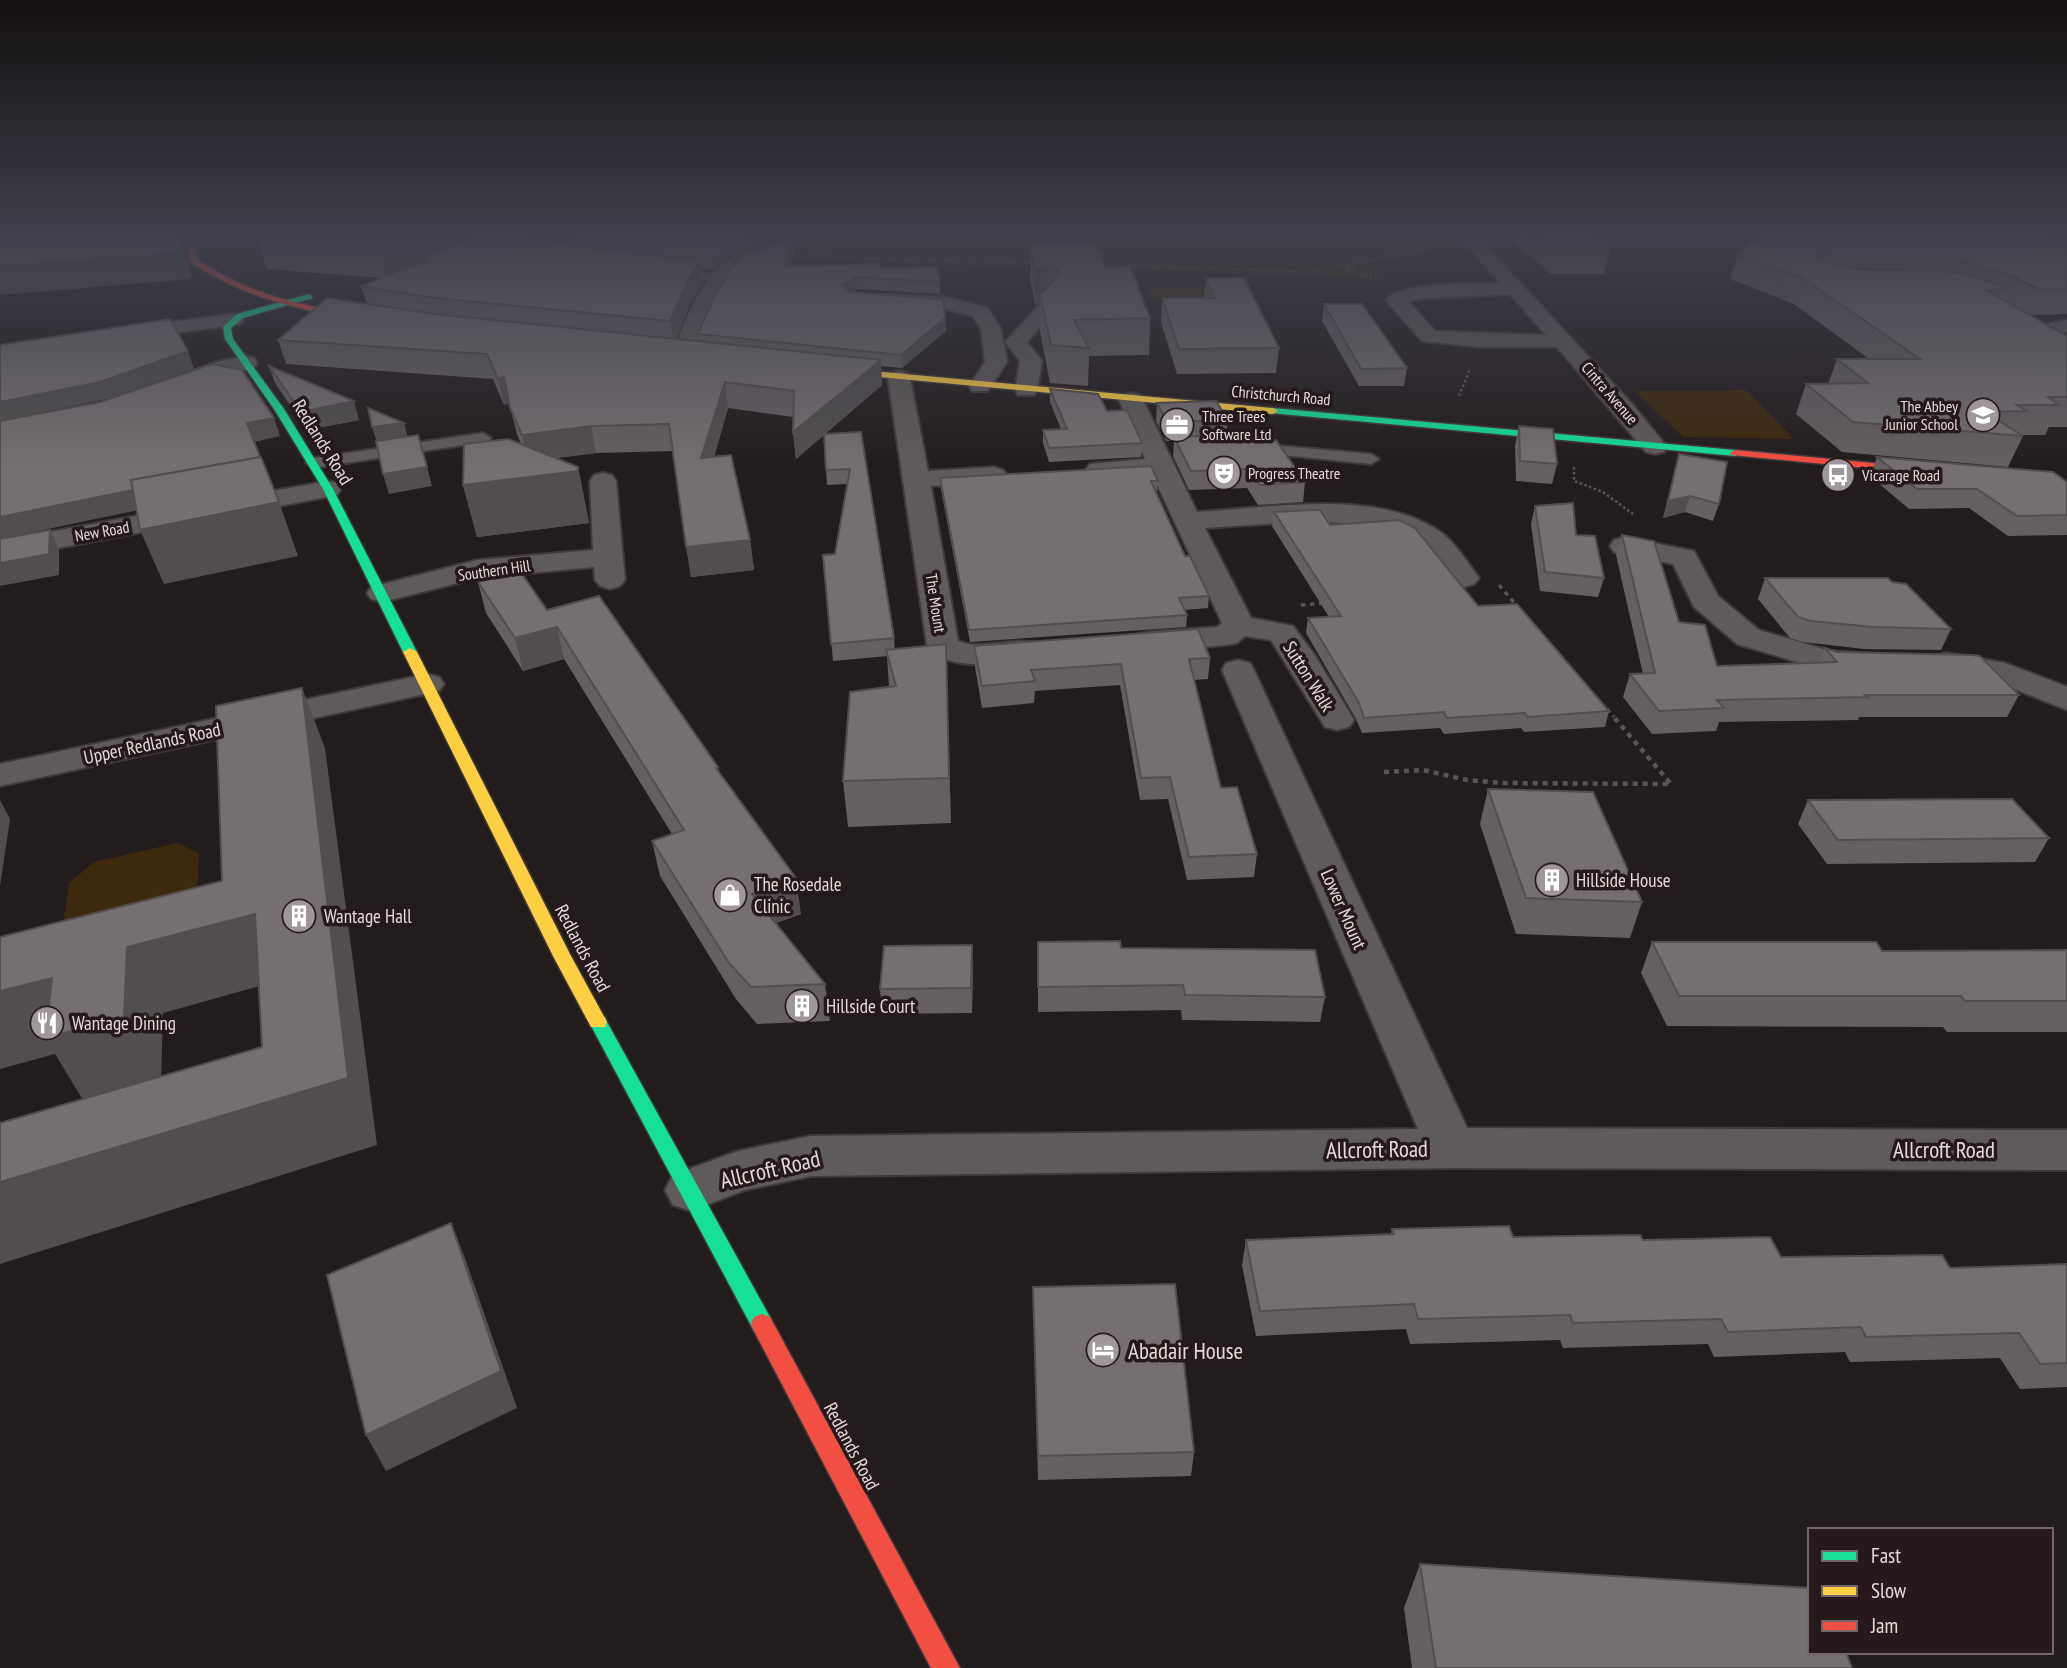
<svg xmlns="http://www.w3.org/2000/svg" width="2067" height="1668" font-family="'PT Sans Narrow',sans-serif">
<rect width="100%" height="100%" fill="#231c1d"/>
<g fill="#3d290d">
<polygon points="757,234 1445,234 1455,247 1370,264 1385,278 791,260 797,243"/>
<polygon points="1215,286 1221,297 1153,299 1148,287"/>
<polygon points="1746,390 1794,439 1683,437 1635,391"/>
<polygon points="177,843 199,853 196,921 59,953 69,883 94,862"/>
</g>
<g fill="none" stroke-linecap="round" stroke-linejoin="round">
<g stroke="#3f3939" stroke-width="4">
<g id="lane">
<polygon points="790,234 802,234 790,248 761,257 755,254 782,244"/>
<polygon points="670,268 721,274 727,278 721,282 666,275 666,269"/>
<polygon points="483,433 491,438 489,441 314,468 306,463 314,458"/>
<polygon points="1249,443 1371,454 1379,459 1371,464 1243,451 1241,448 1243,445"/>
</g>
</g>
<g stroke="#3f3939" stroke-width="4">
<g id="street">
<path d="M1458,234H1475L1633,405L1667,447L1664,452L1655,454L1646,452L1557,347H1480L1422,341L1389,304L1386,300C1401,281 1475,284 1500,283ZM1510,294L1546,335L1435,331L1409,302L1419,299Z"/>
<path d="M760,249L769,254L766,258L743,266L730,278L713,308L692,360H676L673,355C683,324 699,284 724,263C733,255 748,251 760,249Z"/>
<polygon points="891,294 946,297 988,308 1001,329 1007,362 988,391 972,391 969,386 985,362 981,329 973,316 946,309 884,304 881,300 884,296"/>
<polygon points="1047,302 1054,304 1057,308 1027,342 1042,361 1037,390 1034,395 1018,395 1015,390 1020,361 1005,342 1040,304"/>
<polygon points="233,314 240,316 243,320 240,324 124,340 117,338 114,334 117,330 124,328"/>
<polygon points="2067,320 2067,332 2062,333 2067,337 2067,353 2059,352 2034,330 2037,326"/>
<polygon points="246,356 254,358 257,363 254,368 229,373 178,392 170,390 167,385 170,380 216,362"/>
<path d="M899,371L907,373L910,378L928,471L994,467L1003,470L1007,475L1003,480L994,483L931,486L958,641C982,651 1011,637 1036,643L1041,650L1036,657C1008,664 946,673 927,646L888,378L891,373Z"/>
<path d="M1131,393L1139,395L1143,400L1197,512C1269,508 1373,489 1436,529C1454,540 1467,562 1479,578L1474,584L1464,587L1454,584L1421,544L1393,529L1375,525L1311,521L1205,528L1251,618L1293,626L1314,654L1354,720L1349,727L1337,730L1325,727L1271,640L1245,636L1237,643L1226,645L1148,652L1137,649L1132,642L1137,635L1148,632L1217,627L1222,623L1152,474L1099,477L1090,474L1086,469L1090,464L1145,459L1119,400L1123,395Z"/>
<polygon points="603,473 612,475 616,481 625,580 620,586 610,589 600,586 595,580 594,567 478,578 382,602 371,599 367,593 371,587 478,560 593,550 590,481 594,475"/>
<polygon points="328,481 337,483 341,489 337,495 0,559 0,541"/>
<polygon points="1624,537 1694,551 1718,596 1759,630 1830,651 1883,655 1888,662 1883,669 1872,672 1828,671 1737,644 1694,607 1673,564 1614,552 1610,546 1614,540"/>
<polygon points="1946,653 2005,663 2065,686 2067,687 2067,710 1997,682 1935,670 1930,663 1935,656"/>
<polygon points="1238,660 1250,663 1254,670 1467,1128 2067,1130 2067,1170 1451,1168 811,1176 745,1190 691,1211 673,1205 665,1190 673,1175 738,1151 811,1136 1418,1129 1222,670 1226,663"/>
<polygon points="427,674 439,677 444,684 439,691 0,786 0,764"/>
</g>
</g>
<g stroke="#3f3939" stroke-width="3">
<g id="fast">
<polygon points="310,294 313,298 243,318 231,328 233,339 284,409 333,489 417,652 415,655 410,656 403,652 323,489 274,409 225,339 223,327 237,314"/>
<polygon points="1273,408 1735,450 1740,453 1735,456 1270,413 1270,409"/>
<polygon points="598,1015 605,1017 607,1022 770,1317 773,1324 770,1331 762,1334 754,1331 589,1022 591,1017"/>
</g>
</g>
<g stroke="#3f3939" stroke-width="3">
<g id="slow">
<polygon points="829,367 1273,408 1278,411 1273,414 826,372 826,368"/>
<polygon points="410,648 417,652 571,956 607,1022 605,1027 591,1027 553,956 403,652"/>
</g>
</g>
<g stroke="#3f3939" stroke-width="3">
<g id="jam">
<path d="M189,246L196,248V258C231,283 269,297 311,306C329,310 354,310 369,319L365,322C302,310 243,298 189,261Z"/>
<polygon points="1735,450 1926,468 1931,471 1926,474 1731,455 1730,453"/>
<polygon points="762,1314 770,1317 960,1668 931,1668 754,1331 751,1324 754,1317"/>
</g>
</g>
<g stroke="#5a5555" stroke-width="2.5" stroke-dasharray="2.5 2.5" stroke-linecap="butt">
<polyline points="814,254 824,257 1035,263"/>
<polyline points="1103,265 1316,272 1436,246 1428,234"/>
<polyline points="1342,267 1376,280"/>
<polyline points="1459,396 1470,369"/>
<polyline points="1574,467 1574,481 1603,492 1633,514"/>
</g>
<g stroke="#5a5555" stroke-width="3.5" stroke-dasharray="4.5 4.5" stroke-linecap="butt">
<polyline points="1499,585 1518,607"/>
<polyline points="1301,605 1327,603"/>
<polyline points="1607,709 1614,717"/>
</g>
<polyline stroke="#5a5555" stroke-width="4.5" stroke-dasharray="5 5" stroke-linecap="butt" points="1384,772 1423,770 1467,780 1502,783 1671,784 1612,715"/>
<use href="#lane" fill="#605b5b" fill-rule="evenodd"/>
<use href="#street" fill="#605b5b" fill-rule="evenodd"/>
<use href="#fast" fill="#16e098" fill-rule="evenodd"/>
<use href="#slow" fill="#ffcf43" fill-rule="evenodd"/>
<use href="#jam" fill="#f24e42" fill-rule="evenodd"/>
</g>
<g fill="#655f61">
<polygon points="256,234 747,234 757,235 759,247 730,255 713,270 702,269 703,282 690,304 676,339 699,341 698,334 793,240 794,252 790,266 881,268 940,282 940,294 857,289 852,292 946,331 902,368 881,366 882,385 825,434 861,432 894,638 895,650 946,644 951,823 848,827 843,781 889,687 887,656 833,661 823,555 835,554 847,484 827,485 824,435 796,459 793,432 793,417 728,408 714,457 750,540 754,570 691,577 673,451 596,453 556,458 578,467 589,523 477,537 463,485 521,444 517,434 509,403 504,405 493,379 286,364 278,340 367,304 361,286 381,278 267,269"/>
<polygon points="1505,234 1594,234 1611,246 1604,274 1551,274"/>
<polygon points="1765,234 2067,234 2067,314 2031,315 2067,336 2067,427 2049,427 2045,435 2021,435 2023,436 2008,467 1842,452 1796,414 1806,384 1828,384 1837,359 1869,359 1794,304 1730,279 1738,254"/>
<polygon points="1030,244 1106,267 1150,318 1149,355 1089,356 1088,386 1050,383 1040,331 1040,303 1035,305 1030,278"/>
<polygon points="1206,278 1279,348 1276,373 1177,374 1161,322 1162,298 1204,298"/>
<polygon points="1324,304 1407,368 1404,386 1359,386 1322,321"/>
<polygon points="269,366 359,420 307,430 275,383"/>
<polygon points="1050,389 1107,411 1142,443 1141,457 1049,462 1043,443 1043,430 1061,429 1050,402"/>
<polygon points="1157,403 1228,420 1226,435 1256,441 1305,482 1303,502 1258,505 1247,488 1189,490 1173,456 1174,441 1166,441 1156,421"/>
<polygon points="1519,426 1557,464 1552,484 1516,481 1515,445"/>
<polygon points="1679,454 1719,504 1713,521 1685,512 1663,518"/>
<polygon points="1877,457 2067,482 2067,535 2008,536 1969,508 1909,509 1870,476"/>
<polygon points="940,478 1158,481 1157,491 1156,491 1185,556 1209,596 1208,608 1184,610 1187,615 1186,627 970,642 941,489"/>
<polygon points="1535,506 1576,535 1604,578 1598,597 1540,591 1531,524"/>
<polygon points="1274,512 1330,525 1478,606 1609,711 1605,727 1524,732 1521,728 1444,734 1440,728 1362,733 1356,719 1306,633 1308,618 1329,617 1272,526"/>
<polygon points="1622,535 1679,622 1717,666 1820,663 1825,648 2019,695 2007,717 1859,717 1858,720 1719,722 1716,731 1652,734 1623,697 1630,674 1643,674 1616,555"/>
<polygon points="1765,578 1951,629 1941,650 1864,649 1803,642 1790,638 1758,599"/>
<polygon points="478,582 547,610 718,767 719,772 801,914 775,923 825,984 830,1021 757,1024 736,999 660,876 652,841 672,834 564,659 523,671 486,613"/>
<polygon points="974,646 1210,658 1208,679 1194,680 1221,788 1257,854 1254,877 1187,880 1168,799 1140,800 1120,685 1035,691 1034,703 982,708 975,667"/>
<polygon points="1488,789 1642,902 1630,938 1516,934 1480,824"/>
<polygon points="1808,800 2049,838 2035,862 1827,864 1798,824"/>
<polygon points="1038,942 1121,948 1325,997 1320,1022 1182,1020 1181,1010 1038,1012"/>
<polygon points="1652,942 1882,951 2067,950 2067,1032 1947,1032 1943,1027 1667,1026 1641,973"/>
<polygon points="973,970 972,1013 882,1014 880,989"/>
<polygon points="1392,1229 1513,1237 1643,1240 1781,1257 1950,1268 2067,1264 2067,1387 2020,1389 2000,1358 1850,1362 1845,1352 1714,1357 1708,1344 1563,1348 1560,1340 1410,1344 1406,1329 1256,1336 1242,1265 1246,1240 1391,1234"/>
<polygon points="1033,1287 1194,1452 1191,1476 1038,1480"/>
<polygon points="1420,1564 1852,1668 1412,1668 1404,1608"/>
</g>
<g fill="#524e4f">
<polygon points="171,234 176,234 181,247 181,242 190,269 191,279 0,295 0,266"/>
<polygon points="390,234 464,234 466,243 418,260 419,264 388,279 377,239"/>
<polygon points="757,235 759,247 730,255 713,270 711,258 729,244"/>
<polygon points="793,240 794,252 785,278 784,266"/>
<polygon points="1824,248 1816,273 1817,249"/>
<polygon points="700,261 703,282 690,304 674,345 670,321 687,282"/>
<polygon points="1048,265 1048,299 1040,295 1040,303 1035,305 1035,271"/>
<polygon points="856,277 857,289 844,298 843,285"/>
<polygon points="945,318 946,331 902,368 901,355"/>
<polygon points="188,351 194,369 107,399 0,421 0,402"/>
<polygon points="881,360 882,385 796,459 793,432"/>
<polygon points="504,377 510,403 504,405 498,379"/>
<polygon points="725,382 728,408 705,486 701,458"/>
<polygon points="354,401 359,420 307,430 301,412"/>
<polygon points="274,418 280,436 254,442 247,423"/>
<polygon points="404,423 409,441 378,446 372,427"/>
<polygon points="591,426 596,453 528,462 522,435"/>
<polygon points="427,467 432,486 389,494 383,474"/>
<polygon points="578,467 589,523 477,537 463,485"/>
<polygon points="140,489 148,508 0,539 0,517"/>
<polygon points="1690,496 1685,512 1663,518 1668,501"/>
<polygon points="279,502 298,556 164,584 140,530"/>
<polygon points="50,530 59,550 59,575 0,586 0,563"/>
<polygon points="750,540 754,570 691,577 686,547"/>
<polygon points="557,627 564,659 523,671 515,638"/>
<polygon points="946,644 947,686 951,823 949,778"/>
<polygon points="302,688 325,748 377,1145 0,1264 0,1182 348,1078"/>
<polygon points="0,800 10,819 0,886"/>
<polygon points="796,878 801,914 758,930 752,894"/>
<polygon points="255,914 285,979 163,1013 161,1083 86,1105 55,1054 0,1069 0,991 127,947"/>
<polygon points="972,945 973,970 972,1013 971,988"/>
<polygon points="451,1223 466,1261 517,1408 386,1471 366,1435"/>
</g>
<g fill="#756f71" stroke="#524e4f" stroke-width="2">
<polygon points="0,234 172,234 181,242 182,252 0,266"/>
<polygon points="307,234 390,234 377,239"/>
<polygon points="478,234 513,234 589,247 700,261 687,282 670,321 436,298 361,286 425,261 418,260"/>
<polygon points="536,234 747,234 757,235 729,244 711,258"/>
<polygon points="1541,234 1594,234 1611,246 1557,247"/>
<polygon points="1765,234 2045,234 2067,242 2067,288 2039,289 2014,277 1971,263 1942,259 1856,259 1824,248 1817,249 1818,259 1854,269 1941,271 1971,275 1994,283 2009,289 1986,290 2067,336 2067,397 2048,397 2059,405 2017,405 2027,411 1985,412 2023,436 1853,422 1806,384 1868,383 1837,359 1920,359 1803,278 1738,254"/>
<polygon points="788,239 793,240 784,266 881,264 880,268 937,267 940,282 856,277 843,285 849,292 943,299 945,318 901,355 698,334 714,297 731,268 743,256"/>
<polygon points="1097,243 1106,267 1130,266 1150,318 1074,320 1089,348 1051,345 1040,295 1060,274 1056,268 1048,265 1035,271 1030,244"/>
<polygon points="1206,278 1244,278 1279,348 1179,349 1162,298 1214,298"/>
<polygon points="327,298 435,314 881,360 793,432 794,391 725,382 701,458 731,455 750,540 686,547 669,424 591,426 522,435 510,408 504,377 498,379 487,354 278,340"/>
<polygon points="1324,304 1362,304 1407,368 1361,369"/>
<polygon points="170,319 188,351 100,382 0,402 0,345"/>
<polygon points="212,364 242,370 274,418 247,423 260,457 131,480 133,490 0,517 0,421 100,402"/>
<polygon points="269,366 354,401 301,412"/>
<polygon points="1050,389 1098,394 1107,411 1127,410 1142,443 1049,448 1043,430 1067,429"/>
<polygon points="1216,401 1228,420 1167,422 1157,403"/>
<polygon points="368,408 404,423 372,427"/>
<polygon points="1519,426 1553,429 1557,464 1520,461"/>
<polygon points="861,432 894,638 831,644 823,555 835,554 850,469 826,470 824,434"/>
<polygon points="418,435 427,467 383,474 376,441"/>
<polygon points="1233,435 1254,437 1256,441 1276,440 1305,482 1260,485 1249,469 1191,471 1174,437"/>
<polygon points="508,439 578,467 578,471 463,485 464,444"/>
<polygon points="1679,454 1727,462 1719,504 1690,496 1668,501"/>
<polygon points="261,457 279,502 140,530 131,480"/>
<polygon points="1877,457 2053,472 2067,482 2067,515 2017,516 1977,489 1917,489"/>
<polygon points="1151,466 1158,481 1151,481 1185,556 1190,556 1209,596 1179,598 1187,615 969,630 940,478"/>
<polygon points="1573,503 1576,535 1595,536 1604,578 1545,572 1535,506"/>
<polygon points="1313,510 1320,510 1330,525 1399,520 1415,528 1478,606 1517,604 1609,711 1528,717 1525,713 1447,718 1444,712 1364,718 1359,703 1308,618 1341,616 1274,512"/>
<polygon points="50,530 49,554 0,563 0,539"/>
<polygon points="1622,535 1654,541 1679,622 1705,625 1717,666 1837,662 1825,648 1837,652 1972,655 1980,656 2019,695 1865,695 1868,697 1717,700 1724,708 1659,711 1630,674 1655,673"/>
<polygon points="520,571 547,610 599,596 718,767 716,768 796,878 752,894 825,984 751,987 729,963 652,841 684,830 557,627 515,638 478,582"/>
<polygon points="1765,578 1888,578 1892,582 1906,584 1951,629 1873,627 1811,621 1798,617"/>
<polygon points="1198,629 1210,658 1189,659 1221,788 1237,787 1257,854 1189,857 1170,777 1141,778 1121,664 1031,670 1035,681 982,686 974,646"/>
<polygon points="946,644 949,778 843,781 850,692 896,686 886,650"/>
<polygon points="302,688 348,1078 0,1182 0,1123 262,1047 255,914 127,947 124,1017 45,1038 52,978 0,991 0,937 222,881 216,706"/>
<polygon points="1488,789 1593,792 1642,902 1526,898"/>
<polygon points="2012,799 2049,838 1838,840 1808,800"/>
<polygon points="1120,941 1121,948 1315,950 1325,997 1185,995 1183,985 1038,987 1038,942"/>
<polygon points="1652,942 1876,942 1882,951 2067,950 2067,1001 1965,1001 1961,996 1679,996"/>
<polygon points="972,945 971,988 880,989 884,946"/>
<polygon points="451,1223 501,1371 366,1435 327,1275"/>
<polygon points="1509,1226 1513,1237 1640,1235 1643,1240 1770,1237 1781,1257 1942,1255 1950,1268 2067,1264 2067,1363 2040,1364 2019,1333 1866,1337 1861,1327 1728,1332 1721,1319 1573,1323 1570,1315 1418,1319 1414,1304 1260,1311 1246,1240 1394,1234 1392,1229"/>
<polygon points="1175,1284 1194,1452 1038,1456 1033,1287"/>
<polygon points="1420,1564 1810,1588 1810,1652 1846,1652 1852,1668 1436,1668"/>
</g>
<linearGradient id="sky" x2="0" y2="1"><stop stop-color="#130f10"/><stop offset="0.5" stop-color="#3f404c"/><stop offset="1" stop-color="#3f404c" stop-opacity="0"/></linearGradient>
<rect width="2067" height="467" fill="url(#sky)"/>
<defs>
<g id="school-disc" transform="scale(1.75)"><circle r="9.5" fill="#a09898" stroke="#26191b"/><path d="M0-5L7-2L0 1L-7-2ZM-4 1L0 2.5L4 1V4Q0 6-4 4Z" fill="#fff"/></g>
<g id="office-disc" transform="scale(1.75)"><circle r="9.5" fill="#a09898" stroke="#26191b"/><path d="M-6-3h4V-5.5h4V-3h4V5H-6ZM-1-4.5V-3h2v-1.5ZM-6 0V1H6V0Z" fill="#fff"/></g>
<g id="theatre-disc" transform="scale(1.75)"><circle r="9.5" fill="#a09898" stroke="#26191b"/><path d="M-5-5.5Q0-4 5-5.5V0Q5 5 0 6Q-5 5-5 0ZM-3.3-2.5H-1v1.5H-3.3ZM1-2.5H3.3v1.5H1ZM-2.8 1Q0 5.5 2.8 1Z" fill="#fff"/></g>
<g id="bus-disc" transform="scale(1.75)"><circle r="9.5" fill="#a09898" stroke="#26191b"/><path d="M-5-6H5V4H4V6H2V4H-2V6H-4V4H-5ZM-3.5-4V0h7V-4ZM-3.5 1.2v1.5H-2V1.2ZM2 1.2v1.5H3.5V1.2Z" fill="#fff"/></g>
<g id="building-disc" transform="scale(1.75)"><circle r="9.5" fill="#a09898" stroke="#26191b"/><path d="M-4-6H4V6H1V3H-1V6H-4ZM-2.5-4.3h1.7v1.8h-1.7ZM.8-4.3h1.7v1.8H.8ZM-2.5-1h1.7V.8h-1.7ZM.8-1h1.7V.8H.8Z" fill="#fff"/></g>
<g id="shop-disc" transform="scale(1.75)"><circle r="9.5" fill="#a09898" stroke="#26191b"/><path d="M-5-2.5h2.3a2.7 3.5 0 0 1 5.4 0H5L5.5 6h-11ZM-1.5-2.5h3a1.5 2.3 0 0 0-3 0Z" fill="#fff"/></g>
<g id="restaurant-disc" transform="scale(1.75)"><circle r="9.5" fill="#a09898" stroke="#26191b"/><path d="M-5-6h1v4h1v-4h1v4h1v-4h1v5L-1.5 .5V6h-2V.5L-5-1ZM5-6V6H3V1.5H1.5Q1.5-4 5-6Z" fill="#fff"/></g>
<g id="hotel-disc" transform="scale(1.75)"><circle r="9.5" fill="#a09898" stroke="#26191b"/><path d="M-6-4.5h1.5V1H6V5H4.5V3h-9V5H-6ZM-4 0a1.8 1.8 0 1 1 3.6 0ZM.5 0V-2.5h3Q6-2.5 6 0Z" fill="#fff"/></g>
</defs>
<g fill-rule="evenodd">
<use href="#school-disc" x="1983" y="415"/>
<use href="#office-disc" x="1177" y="425"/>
<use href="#theatre-disc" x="1224" y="473"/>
<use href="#bus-disc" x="1838" y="475"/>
<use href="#building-disc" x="1552" y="880"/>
<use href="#shop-disc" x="730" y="895"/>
<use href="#building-disc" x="299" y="916"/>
<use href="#building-disc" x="802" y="1006"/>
<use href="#restaurant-disc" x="47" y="1023"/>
<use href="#hotel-disc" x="1103" y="1350"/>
</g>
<g text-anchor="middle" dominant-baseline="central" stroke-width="7" stroke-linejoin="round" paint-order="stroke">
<g font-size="16" fill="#e4dadb" stroke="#26191b">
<text transform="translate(1610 393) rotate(49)">Cintra Avenue</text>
<text transform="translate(1281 395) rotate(5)">Christchurch Road</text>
<text transform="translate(102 531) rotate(-10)">New Road</text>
<text transform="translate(494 570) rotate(-8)">Southern Hill</text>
<text transform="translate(936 603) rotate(81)">The Mount</text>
</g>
<g font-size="16" fill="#e4dadb" stroke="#26191b" text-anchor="start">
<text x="1958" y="406" text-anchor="end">The Abbey<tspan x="1958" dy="18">Junior School</tspan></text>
<text x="1202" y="416">Three Trees<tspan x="1202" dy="18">Software Ltd</tspan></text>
<text x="1248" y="473">Progress Theatre</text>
<text x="1862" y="475">Vicarage Road</text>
</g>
<g font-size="19" fill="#e4dadb" stroke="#26191b">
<text transform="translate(323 442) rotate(58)">Redlands Road</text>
<text transform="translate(1309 676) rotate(58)">Sutton Walk</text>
<text transform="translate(152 743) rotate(-12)">Upper Redlands Road</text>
<text transform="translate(1344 909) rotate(66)">Lower Mount</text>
<text transform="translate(583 948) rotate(62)">Redlands Road</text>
<text transform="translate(852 1446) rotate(62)">Redlands Road</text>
</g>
<g font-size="19" fill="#e4dadb" stroke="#26191b" text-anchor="start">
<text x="1576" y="880">Hillside House</text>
<text x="754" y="884">The Rosedale<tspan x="754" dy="22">Clinic</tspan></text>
<text x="324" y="916">Wantage Hall</text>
<text x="826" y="1006">Hillside Court</text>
<text x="72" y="1023">Wantage Dining</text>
</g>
<g font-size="23" fill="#e4dadb" stroke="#26191b">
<text transform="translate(1377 1149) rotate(-1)">Allcroft Road</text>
<text x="1944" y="1149">Allcroft Road</text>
<text transform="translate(770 1169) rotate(-13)">Allcroft Road</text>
</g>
<g font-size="23" fill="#e4dadb" stroke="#26191b" text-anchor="start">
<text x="1128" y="1350">Abadair House</text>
</g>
</g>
<rect x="1808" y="1528" width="245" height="126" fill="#26191b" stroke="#726668" stroke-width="2"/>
<rect x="1822" y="1551" width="35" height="10" fill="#16e098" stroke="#726668" stroke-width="2"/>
<text x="1871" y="1563" font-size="21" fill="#e4dadb">Fast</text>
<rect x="1822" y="1586" width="35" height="10" fill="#ffcf43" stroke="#726668" stroke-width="2"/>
<text x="1871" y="1598" font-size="21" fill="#e4dadb">Slow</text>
<rect x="1822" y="1621" width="35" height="10" fill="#f24e42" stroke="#726668" stroke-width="2"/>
<text x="1871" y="1633" font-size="21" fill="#e4dadb">Jam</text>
</svg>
